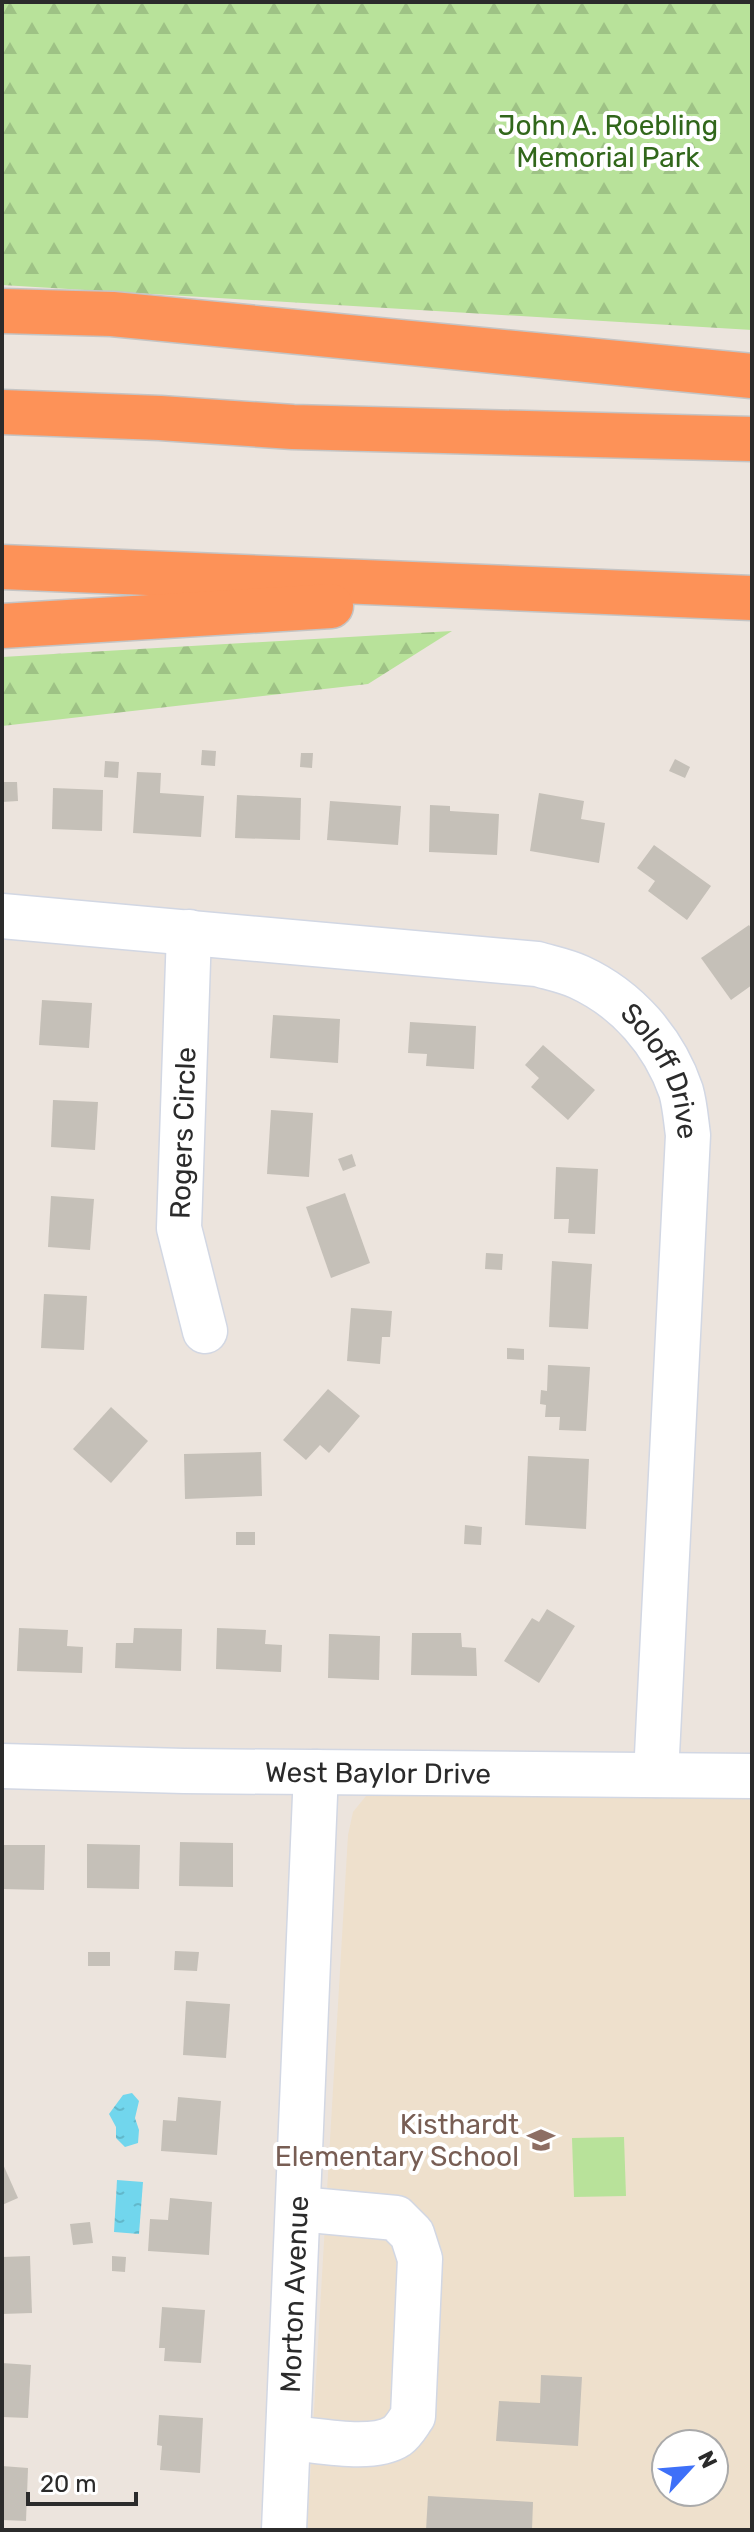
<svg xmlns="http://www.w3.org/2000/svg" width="754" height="2532" font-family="Rubik,sans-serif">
<defs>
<pattern id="forest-firs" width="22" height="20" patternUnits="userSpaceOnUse" patternTransform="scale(2)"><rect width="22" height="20" fill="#b8e29a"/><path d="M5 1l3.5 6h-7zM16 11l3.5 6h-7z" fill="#9ec285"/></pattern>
<pattern id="water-ripples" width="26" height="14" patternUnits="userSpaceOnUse" patternTransform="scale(2)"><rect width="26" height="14" fill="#71d6ed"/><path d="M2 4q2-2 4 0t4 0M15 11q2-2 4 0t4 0" fill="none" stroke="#62b8cb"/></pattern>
</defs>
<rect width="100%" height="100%" fill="#ece4dd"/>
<path fill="#eee0cc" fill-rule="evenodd" d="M385,1787L752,1789V2530H307L348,1835L353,1812L366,1796ZM666,2444H714V2492H666Z"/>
<polygon fill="#b8e29a" points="624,2137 626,2196 574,2197 572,2138"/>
<g fill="url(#forest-firs)">
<polygon points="2,2 752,2 752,330 2,285"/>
<polygon points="452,631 368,684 2,726 2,657"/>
</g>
<g fill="url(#water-ripples)">
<polygon points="132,2093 139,2101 135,2118 139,2130 138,2143 125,2147 116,2138 116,2127 109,2114 123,2095"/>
<polygon points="117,2180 143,2182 139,2234 114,2232"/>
</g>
<g fill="#c5c0b8">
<polygon points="202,750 216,751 215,766 201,765"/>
<polygon points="301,753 313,753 312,768 300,767"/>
<polygon points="675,759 690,767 685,778 669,771"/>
<polygon points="105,761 119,762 118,778 104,777"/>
<polygon points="137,772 161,773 160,793 204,796 201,837 133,833"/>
<polygon points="2,782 17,782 18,801 2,802"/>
<polygon points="53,788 103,790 102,831 52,829"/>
<polygon points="539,793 584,801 581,819 605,823 599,863 530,851"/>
<polygon points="237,795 301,798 300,840 235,838"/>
<polygon points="330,801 401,806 398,845 327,840"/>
<polygon points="430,805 450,806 450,811 499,814 497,855 429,852"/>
<polygon points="654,845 711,886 687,920 648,891 655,881 637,868"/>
<polygon points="749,925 752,930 752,985 731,1000 701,958"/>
<polygon points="42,1000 92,1003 89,1048 39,1045"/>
<polygon points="273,1015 340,1019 338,1063 270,1058"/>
<polygon points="410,1022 476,1026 474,1069 426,1066 427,1054 408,1053"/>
<polygon points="543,1045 595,1090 568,1120 531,1087 539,1078 525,1065"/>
<polygon points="53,1100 98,1102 95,1150 51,1147"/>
<polygon points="271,1110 313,1113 309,1177 267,1174"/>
<polygon points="352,1154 356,1166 343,1171 338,1159"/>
<polygon points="556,1167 598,1169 595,1234 568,1233 569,1219 554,1219"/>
<polygon points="345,1193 370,1263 331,1278 306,1207"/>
<polygon points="51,1196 94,1199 90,1250 48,1247"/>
<polygon points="486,1253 503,1254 502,1270 485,1269"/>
<polygon points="552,1261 592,1264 588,1329 549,1327"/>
<polygon points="44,1294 87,1296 84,1350 41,1348"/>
<polygon points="351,1308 392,1311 390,1337 382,1337 380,1364 347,1361"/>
<polygon points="507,1348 524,1349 524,1360 507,1359"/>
<polygon points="548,1365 590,1367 586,1431 559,1430 560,1417 545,1417 546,1405 540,1404 541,1390 547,1391"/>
<polygon points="328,1389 360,1416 329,1453 320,1445 306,1460 283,1440"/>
<polygon points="111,1407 148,1441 111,1483 73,1449"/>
<polygon points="261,1452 262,1496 185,1499 184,1454"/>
<polygon points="528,1456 589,1459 586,1529 525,1525"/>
<polygon points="465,1525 482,1527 481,1545 464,1544"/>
<rect x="236" y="1532" width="19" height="13"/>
<polygon points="547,1609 575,1626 539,1683 504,1661 532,1618 539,1622"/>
<polygon points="19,1628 68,1630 67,1646 83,1647 82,1673 17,1671"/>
<polygon points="134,1628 182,1629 181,1671 115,1668 116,1643 133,1643"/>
<polygon points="217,1628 266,1630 265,1644 282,1645 281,1672 216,1669"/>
<polygon points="412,1633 461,1633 462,1647 476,1648 477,1676 411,1675"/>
<polygon points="329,1634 380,1636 379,1680 328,1678"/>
<polygon points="180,1842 233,1843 233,1887 179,1886"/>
<polygon points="87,1844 140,1845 139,1889 87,1888"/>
<polygon points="2,1845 45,1845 44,1890 2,1889"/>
<polygon points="175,1951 199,1952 197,1971 174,1970"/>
<rect x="88" y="1952" width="22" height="14"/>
<polygon points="186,2001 230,2004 226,2058 183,2055"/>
<polygon points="178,2097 221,2101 217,2155 161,2151 163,2120 176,2121"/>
<polygon points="2,2162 18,2198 2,2205"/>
<polygon points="170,2198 212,2202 209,2255 148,2251 150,2219 168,2220"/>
<polygon points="90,2222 93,2243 73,2245 70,2224"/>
<polygon points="30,2256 32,2313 2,2314 2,2257"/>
<polygon points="112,2256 126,2257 125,2272 112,2271"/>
<polygon points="162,2307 205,2310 201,2363 164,2361 165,2348 159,2348"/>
<polygon points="2,2363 31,2365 28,2418 2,2417"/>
<polygon points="541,2375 582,2377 578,2446 496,2441 499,2401 540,2403"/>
<polygon points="159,2415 203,2418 200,2473 160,2470 162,2446 157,2445"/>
<polygon points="2,2466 28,2468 26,2521 2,2520"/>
<polygon points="428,2496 533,2502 532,2530 426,2530"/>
</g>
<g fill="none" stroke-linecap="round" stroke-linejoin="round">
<g stroke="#d2d7e3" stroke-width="47">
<g id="minor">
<path id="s1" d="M2,916L537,964C551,968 566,971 579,977C627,999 664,1041 681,1091C685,1105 686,1121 688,1135L656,1775"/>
<polyline points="189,932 179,1228 205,1331"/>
<path id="s2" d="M2,1766L184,1771L752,1776"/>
<path d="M290,2438C318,2440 373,2452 397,2436C404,2431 408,2423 413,2416L420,2259L412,2234L396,2218L299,2209"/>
<path id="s3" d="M284,2530L316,1772"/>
</g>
</g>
<g stroke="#c4c4c4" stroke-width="47">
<g id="highway">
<polyline points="2,311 112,314 752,376"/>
<polyline points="2,412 160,418 293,427 752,439"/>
<polyline points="2,567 752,598"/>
<polyline points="2,626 331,606"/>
</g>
</g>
<use href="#minor" stroke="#fff" stroke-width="44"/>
<use href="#highway" stroke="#fd9258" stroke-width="44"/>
</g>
<defs>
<g id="school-bare" transform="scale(2.16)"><path d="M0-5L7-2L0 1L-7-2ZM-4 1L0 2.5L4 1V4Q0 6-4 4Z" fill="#8d6e63" stroke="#fff" stroke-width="2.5" paint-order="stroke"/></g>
</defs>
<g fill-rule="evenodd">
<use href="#school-bare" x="541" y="2140"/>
</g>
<g text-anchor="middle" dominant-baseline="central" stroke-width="8" stroke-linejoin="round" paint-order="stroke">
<g font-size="28" fill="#31671b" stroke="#fff">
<text x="608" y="125">John A. Roebling<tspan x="608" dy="32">Memorial Park</tspan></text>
</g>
<g font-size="28" fill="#2b2b2b" stroke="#fff">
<text stroke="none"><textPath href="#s1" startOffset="712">Soloff Drive</textPath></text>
<text transform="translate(183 1133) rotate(-88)">Rogers Circle</text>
<text stroke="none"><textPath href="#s2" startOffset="376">West Baylor Drive</textPath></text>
<text stroke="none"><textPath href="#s3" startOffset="236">Morton Avenue</textPath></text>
</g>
<g font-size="28" fill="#785e54" stroke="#fff" text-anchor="end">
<text x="519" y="2124">Kisthardt<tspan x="519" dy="32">Elementary School</tspan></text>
</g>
</g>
<rect width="754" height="2532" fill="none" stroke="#2b2b2b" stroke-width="8"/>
<g transform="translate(690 2468) rotate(64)"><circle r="38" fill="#ffffff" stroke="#aaaaaa" stroke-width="2"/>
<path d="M0-6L14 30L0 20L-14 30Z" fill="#3e70f8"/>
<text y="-12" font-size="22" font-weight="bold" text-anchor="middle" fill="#2b2b2b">N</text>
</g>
<path d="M28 2492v12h108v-12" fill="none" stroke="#2b2b2b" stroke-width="4"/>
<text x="40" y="2492" font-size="24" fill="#2b2b2b" stroke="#ffffff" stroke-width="6" paint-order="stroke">20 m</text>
</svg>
